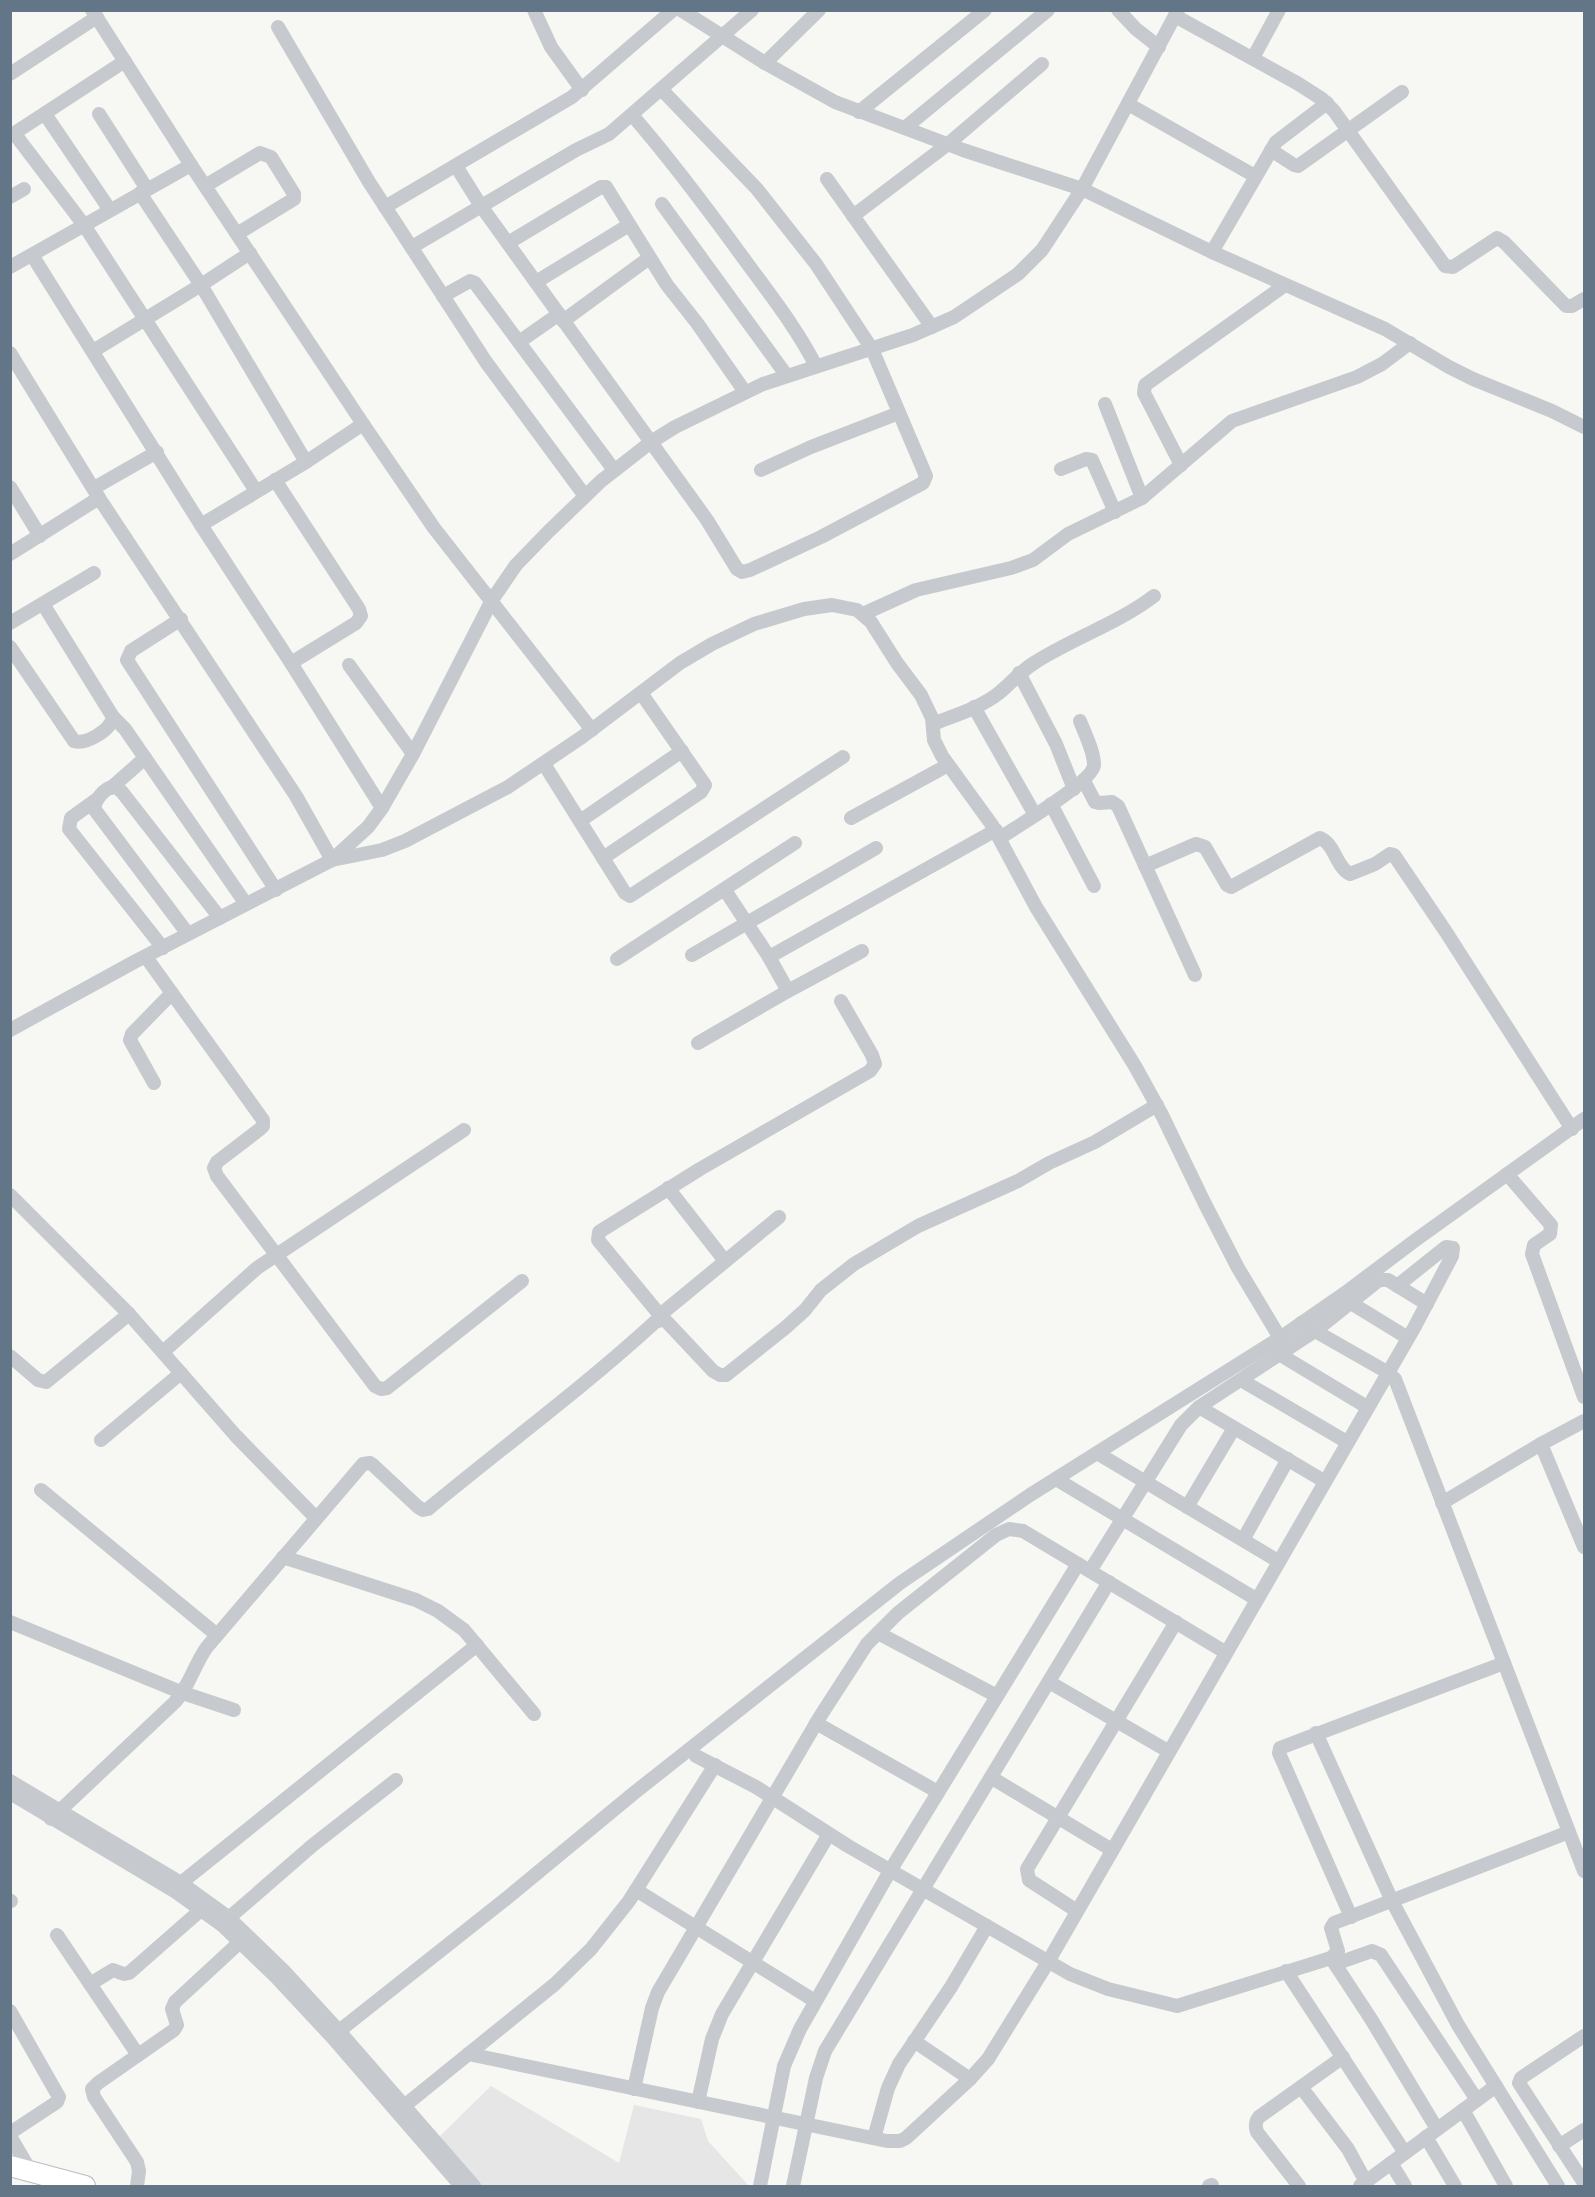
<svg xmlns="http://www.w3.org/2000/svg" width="1595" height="2197" font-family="'DM Sans',sans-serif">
<rect width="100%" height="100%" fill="#f7f7f4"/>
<polygon fill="#e5e6e5" points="491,2086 619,2163 634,2105 701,2119 708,2141 749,2186 477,2186 435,2141"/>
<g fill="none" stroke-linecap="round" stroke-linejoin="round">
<g stroke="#babdc0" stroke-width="22">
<polyline id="highway" points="10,2166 85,2186"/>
</g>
<g stroke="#c6cace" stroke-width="14">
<polyline points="92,10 191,165 363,424 434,528 592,730"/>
<polyline points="534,10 551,47 582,90"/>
<polyline points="681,10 765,63 835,102 963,150 1082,189 1212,252 1385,329 1449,367 1473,379 1552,411 1584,427"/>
<polyline points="1118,10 1136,29 1159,47"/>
<polyline points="1175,16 1297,83 1322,99 1334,111 1445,266 1453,267 1497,238 1504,242 1566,306 1572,306 1584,299"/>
<polyline points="278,27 369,182 486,362 585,496"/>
<polyline points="1253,58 1279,10"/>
<polyline points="765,63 819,10"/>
<polyline points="10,74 97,17"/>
<polyline points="1128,104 1255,176"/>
<polyline points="859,112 985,10"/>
<polyline points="45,114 110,210"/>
<polyline points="99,114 147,189"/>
<path d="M632,115C673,162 710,212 747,263C772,297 797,329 816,366"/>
<polyline points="906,127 1048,10"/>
<polyline points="14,133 84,225 256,491"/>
<polyline points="10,136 125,61"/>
<polyline points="1271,150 1294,165 1298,166 1402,92"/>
<polyline points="456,166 481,206 707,520 737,569 742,572 750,570 821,537 923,483 926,476 872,349 816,264 757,189 661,89"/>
<polyline points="827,179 932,327"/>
<polyline points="205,186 260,153 271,157 294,194 294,199 237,234"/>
<polyline points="140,193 201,285 306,462"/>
<polyline points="10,197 24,189"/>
<polyline points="662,204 787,376"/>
<polyline points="385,207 572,97 673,10"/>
<polyline points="853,216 948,144 1042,64"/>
<polyline points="508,243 601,187 606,187 667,285 697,323 745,392"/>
<polyline points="412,247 576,150 609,134 752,10"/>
<polyline points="1212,252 1276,142 1327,103"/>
<polyline points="32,255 201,525 291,663 382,808"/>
<polyline points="10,267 191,165"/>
<polyline points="536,282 629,225"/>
<polyline points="443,296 470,281 475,283 614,470"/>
<polyline points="563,321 649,258"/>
<polyline points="519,342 559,314"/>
<polyline points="93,351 201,285 250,253"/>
<polyline points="10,353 99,498 296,796 332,860 382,850 405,841 508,787 582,737 680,663 712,644 754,624 804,609 832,605 857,610 871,622 897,663 921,695 932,718 934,740 942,756 992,825 1036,907 1135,1066 1162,1115 1204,1202 1238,1268 1280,1338"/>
<polyline points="1105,404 1142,498"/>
<polyline points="1181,465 1144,393 1145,385 1285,285"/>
<polyline points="1061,469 1086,459 1092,460 1115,512"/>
<polyline points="761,470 811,447 899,413"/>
<polyline points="275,480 359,609 361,616 356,623 291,663"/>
<polyline points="10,487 40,536"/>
<polyline points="94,488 157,452"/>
<polyline points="201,525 306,462 363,424"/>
<polyline points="10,554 99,498"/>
<polyline points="863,614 916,590 1011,568 1033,560 1068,534 1142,498 1232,421 1357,377 1382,364 1410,343"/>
<polyline points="181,619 131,651 127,660 276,890"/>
<polyline points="10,623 94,573"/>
<path d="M10,647L74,741C86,745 111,730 113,717L43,604"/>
<polyline points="349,665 413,754"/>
<polyline points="1019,673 1056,744 1074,789"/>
<polyline points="974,707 1035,815"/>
<polyline points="113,717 125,729 246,904"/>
<path d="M933,724C955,715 980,708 999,693C1011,683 1020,672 1034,663C1073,638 1117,624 1154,596"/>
<polyline points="544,764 625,893 630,896 843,757"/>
<polyline points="1084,781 1095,802 1099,803 1112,802 1118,806 1195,975"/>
<polyline points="111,788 145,758"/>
<polyline points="96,800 71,818 69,829 163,948"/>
<polyline points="1051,804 1094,886"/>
<polyline points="851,818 948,765"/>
<polyline points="580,821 682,751"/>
<path d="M1000,838C1016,827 1093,782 1094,765C1094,751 1085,734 1080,721"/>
<polyline points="603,858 701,792 705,785 641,693"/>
<path d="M1145,866L1196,844L1205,847L1227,885L1231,887L1320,838C1335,844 1336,867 1350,874L1375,864L1390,854L1394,855L1446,932L1572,1129"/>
<polyline points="725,890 769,957 788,991"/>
<path d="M188,934L95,810C93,802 104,788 113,787C117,787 120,790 122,792L220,918"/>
<polyline points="692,955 876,848"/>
<polyline points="146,957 263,1120 263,1126 260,1129 217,1162 214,1168 217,1176 375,1386 381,1389 387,1388 522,1281"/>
<polyline points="769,957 996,830"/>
<polyline points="617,959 795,843"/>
<polyline points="10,1030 136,961 332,860 368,827 382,808 413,754 492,600 516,565 548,532 601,481 651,442 675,427 763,384 913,335 954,317 1018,274 1042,250 1082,189 1178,10"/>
<polyline points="698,1043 788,991 862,951"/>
<polyline points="154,1083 130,1040 132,1034 172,993"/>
<polyline points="1507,1174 1551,1225 1550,1234 1534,1245 1532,1254 1584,1397"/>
<polyline points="668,1188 725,1261"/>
<polyline points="10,1195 129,1314 236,1436 316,1518"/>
<polyline points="1351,1303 1408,1338"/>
<polyline points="660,1315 779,1217"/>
<polyline points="664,1320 598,1240 599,1232 700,1169 870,1071 875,1064 872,1055 841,1001"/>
<polyline points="1301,1323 1387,1372 1395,1379 1584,1871"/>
<polyline points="163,1352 257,1268 464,1130"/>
<polyline points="1279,1354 1367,1407"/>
<polyline points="10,1356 38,1380 46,1382 129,1314"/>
<polyline points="1241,1380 1347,1442"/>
<polyline points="1199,1407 1324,1481"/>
<polyline points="101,1440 181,1373"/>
<polyline points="1541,1444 1584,1547"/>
<polyline points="1097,1453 1278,1561"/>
<polyline points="1056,1479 1256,1599"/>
<polyline points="41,1490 217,1635"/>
<polyline points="1442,1503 1541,1444 1584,1421"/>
<polyline points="1187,1507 1234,1428"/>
<polyline points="1243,1540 1288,1459"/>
<polyline points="283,1557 416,1600 438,1611 464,1630 534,1714"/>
<polyline points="1090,1571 1181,1425 1199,1407 1315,1331 1379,1280 1388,1280 1427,1304"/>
<polyline points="10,1622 183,1693 234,1710"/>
<polyline points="878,1633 997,1696"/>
<polyline points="1049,1682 1168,1751"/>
<polyline points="816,1723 938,1792"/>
<polyline points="1316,1733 1392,1901 1458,2025 1558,2186"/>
<polyline points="696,1756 756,1787 848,1846 1070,1974 1108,1989 1177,2006 1331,1958 1338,1951 1331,1928 1334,1923 1569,1832"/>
<polyline points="992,1778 1112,1850"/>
<polyline points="10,1781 181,1883 228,1917 283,1970 339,2031 474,2186"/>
<polyline points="10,1793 176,1892 222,1925 276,1977 332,2037 461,2186"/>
<path d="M51,1819L175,1702C190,1685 194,1665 207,1647L363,1464L370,1463L373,1465L418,1507L423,1510L428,1509C504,1446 583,1388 655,1322L661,1320L666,1321L713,1371L720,1375H726L785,1328L805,1310L821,1290L854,1264L918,1226L1018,1181L1049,1163L1095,1142L1157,1105"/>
<polyline points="181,1883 477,1645"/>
<polyline points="636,1890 815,2001"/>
<polyline points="10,1901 11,1901"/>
<polyline points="1077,1911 1029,1880 1027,1869 1176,1622"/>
<polyline points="1351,1917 1279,1753 1280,1748 1504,1663"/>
<polyline points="223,1923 313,1845 396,1780"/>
<polyline points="57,1935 138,2055"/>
<polyline points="1331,1958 1371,2019 1437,2129"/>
<polyline points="1335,1964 1372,1951 1381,1955 1477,2100"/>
<polyline points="1286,1971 1405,2153"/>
<polyline points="90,1984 113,1970 124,1974 129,1973 202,1909"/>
<polyline points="10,2011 59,2097 57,2102 10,2133"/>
<polyline points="339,2031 507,1898 634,1793 900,1583 1030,1495 1280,1338 1345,1293 1417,1239 1584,1119"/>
<polyline points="1584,2036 1521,2078 1519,2083 1584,2183"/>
<polyline points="914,2041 970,2079"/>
<polyline points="468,2054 887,2141 900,2141 906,2138 970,2079 988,2059 1048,1962 1414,1328 1452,1256 1453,1248 1446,1247 1397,1286"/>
<polyline points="1301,2087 1348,2149 1366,2182"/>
<polyline points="634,2089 652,2008 658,1992 821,1715 867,1644 898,1613 996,1535 1009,1529 1023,1531 1225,1652"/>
<polyline points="698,2102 712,2039 722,2014 829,1834"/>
<polyline points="1463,2110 1506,2186"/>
<polyline points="398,2111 555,1984 591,1949 629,1901 715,1765"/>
<polyline points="10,2136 31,2172"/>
<polyline points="1426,2137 1455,2186"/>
<polyline points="874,2138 888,2088 899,2064 951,1987 987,1926"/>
<polyline points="1559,2146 1584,2130"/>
<polyline points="1391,2163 1405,2186"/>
<polyline points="137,2186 139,2171 137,2162 94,2097 92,2089 98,2083 174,2030 177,2025 172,2009 175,2002 240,1942"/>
<polyline points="760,2186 784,2066 800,2029 890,1871 1078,1564"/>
<polyline points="793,2186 816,2078 825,2051 1109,1582"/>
<polyline points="1209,2186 1212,2185"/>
<path d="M1299,2186L1257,2132C1255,2126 1255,2122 1259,2117L1343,2057"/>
<polyline points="1360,2186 1496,2086"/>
</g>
<use href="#highway" stroke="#fff" stroke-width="20"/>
</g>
<rect width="1595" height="2197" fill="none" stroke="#637688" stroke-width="24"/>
</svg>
